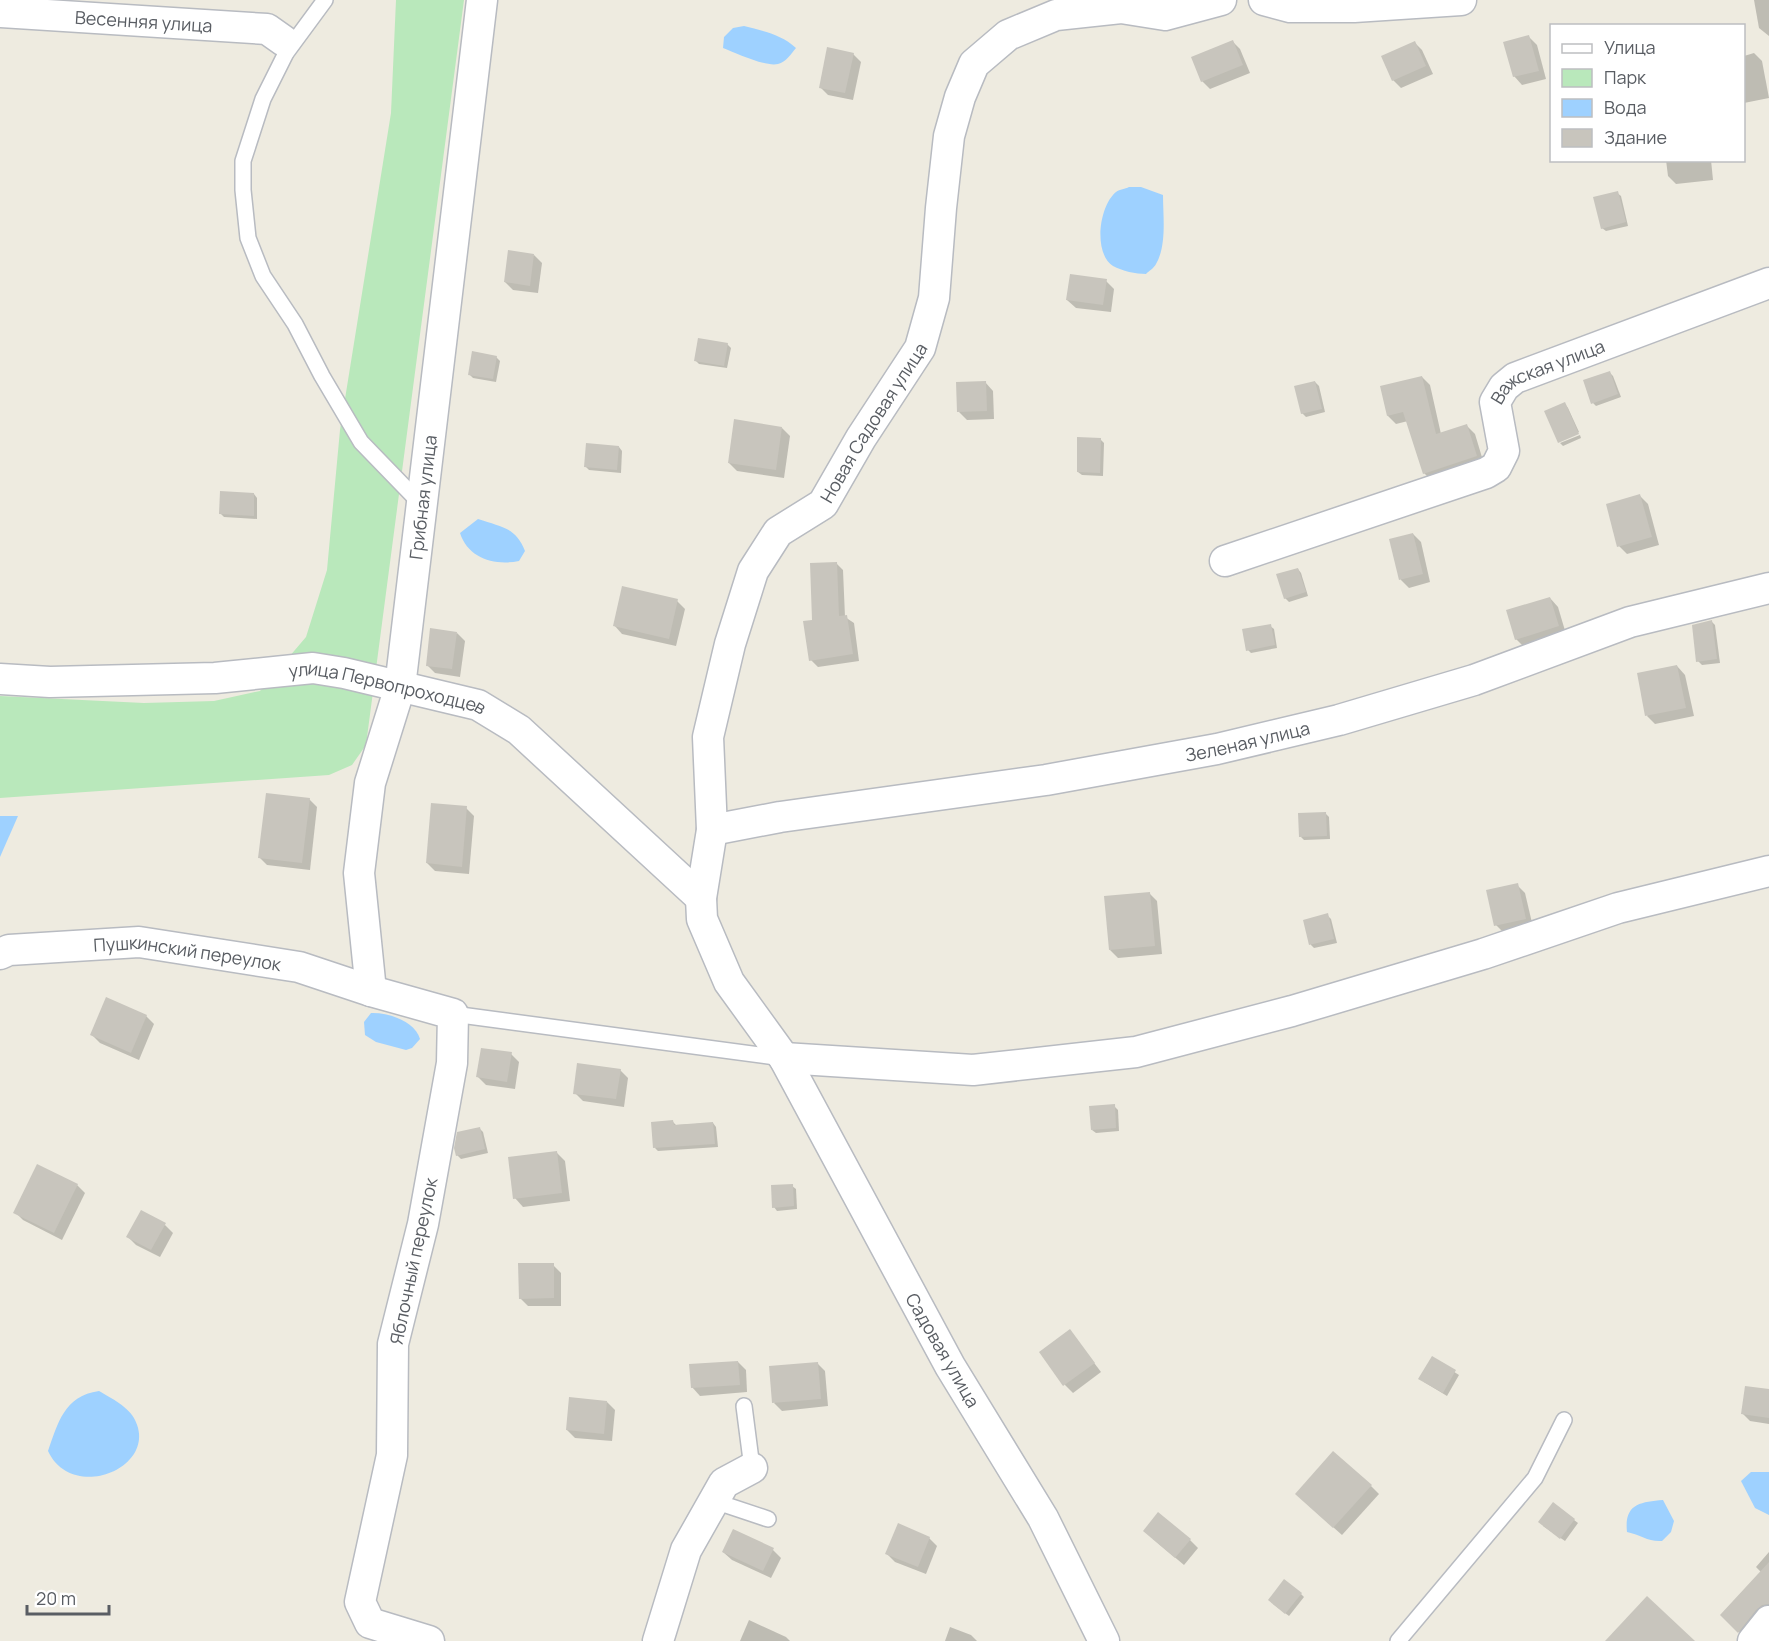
<svg xmlns="http://www.w3.org/2000/svg" width="1769" height="1641" font-family="Manrope,sans-serif">
<rect width="100%" height="100%" fill="#eeebe0"/>
<polygon fill="#b9e8bb" points="396,0 464,0 366,745 352,765 329,775 0,798 0,696 144,703 214,701 260,691 306,637 327,570 340,430 391,113"/>
<g fill="#9ed1ff">
<path d="M744,26C763,31 781,34 796,48C791,54 786,62 778,64C765,67 736,53 723,48L724,37L733,28Z"/>
<path d="M1129,187H1141L1163,195C1163,216 1167,245 1156,264C1154,268 1149,271 1146,274C1136,274 1122,271 1113,266C1093,253 1099,206 1116,192C1120,189 1125,189 1129,187Z"/>
<path d="M478,519C501,527 516,527 525,551L519,561C494,566 468,558 460,533Z"/>
<polygon points="0,816 18,816 0,857"/>
<path d="M371,1013C387,1012 415,1021 420,1039L412,1048L406,1050L376,1042L365,1035L364,1022Z"/>
<path d="M99,1391C111,1398 129,1407 135,1420C159,1468 72,1503 48,1451C58,1423 64,1396 99,1391Z"/>
<polygon points="1751,1472 1769,1472 1769,1515 1755,1508 1741,1481"/>
<path d="M1663,1500L1674,1521L1671,1532L1662,1541C1648,1542 1641,1535 1627,1532C1624,1504 1640,1502 1663,1500Z"/>
</g>
<g fill="#0003">
<polygon points="1754,0 1769,0 1769,36 1759,28"/>
<polygon points="1529,37 1537,45 1546,79 1522,85 1514,76"/>
<polygon points="1232,41 1240,49 1250,73 1210,89 1202,81"/>
<polygon points="1414,42 1422,50 1433,74 1401,88 1393,80"/>
<polygon points="1754,53 1762,61 1769,98 1744,103 1744,56"/>
<polygon points="853,54 861,62 853,100 828,95 820,87"/>
<polygon points="1666,160 1711,160 1713,180 1676,184 1668,176"/>
<polygon points="1617,193 1621,196 1628,226 1606,231 1602,228"/>
<polygon points="534,255 542,263 538,293 513,290 505,282"/>
<polygon points="1106,281 1114,289 1111,312 1076,308 1067,300"/>
<polygon points="727,344 731,348 727,368 699,364 695,360"/>
<polygon points="496,357 500,361 496,382 473,378 470,375"/>
<polygon points="1610,373 1613,376 1621,397 1596,406 1593,403"/>
<polygon points="1422,377 1430,385 1441,434 1467,426 1475,434 1484,464 1432,481 1424,473 1408,421 1396,424 1388,416 1381,387"/>
<polygon points="985,382 993,391 994,419 967,420 959,412"/>
<polygon points="1315,382 1319,386 1325,412 1306,417 1302,413"/>
<polygon points="1565,404 1568,408 1579,432 1558,441"/>
<polygon points="782,428 790,436 784,478 737,471 729,463"/>
<polygon points="1580,435 1581,438 1563,446 1560,443"/>
<polygon points="1100,439 1104,443 1103,476 1082,475 1078,472"/>
<polygon points="619,447 622,451 621,473 589,470 586,467"/>
<polygon points="254,494 257,498 257,519 224,517 221,514"/>
<polygon points="1640,496 1648,504 1659,545 1627,554 1619,546"/>
<polygon points="1413,534 1421,542 1430,582 1409,588 1401,580 1391,540"/>
<polygon points="836,563 843,570 845,617 854,623 859,661 818,667 811,660 814,621"/>
<polygon points="1298,569 1301,573 1308,596 1289,602 1285,598"/>
<polygon points="1550,598 1558,607 1566,634 1524,647 1516,639"/>
<polygon points="677,601 685,609 676,646 622,634 614,625"/>
<polygon points="1711,621 1715,625 1720,663 1702,665 1698,661"/>
<polygon points="1270,626 1274,629 1277,648 1251,653 1248,650"/>
<polygon points="457,633 465,641 460,677 435,673 427,665"/>
<polygon points="1677,666 1685,675 1694,716 1655,724 1647,716"/>
<polygon points="309,799 317,807 310,870 267,865 259,857"/>
<polygon points="466,808 474,816 469,874 435,871 427,863"/>
<polygon points="1325,813 1329,817 1330,839 1304,840 1301,837"/>
<polygon points="1517,885 1525,893 1533,927 1504,933 1496,925"/>
<polygon points="1149,893 1157,901 1162,954 1118,958 1110,950"/>
<polygon points="1327,915 1331,919 1337,943 1314,948 1311,945 1305,921"/>
<polygon points="146,1016 154,1024 139,1060 100,1043 92,1035"/>
<polygon points="511,1054 519,1062 515,1089 486,1085 478,1077"/>
<polygon points="620,1070 628,1078 624,1107 583,1101 575,1093"/>
<polygon points="1114,1106 1118,1110 1119,1131 1096,1133 1092,1130"/>
<polygon points="673,1122 676,1125 713,1123 716,1127 718,1147 658,1151 655,1148"/>
<polygon points="480,1129 483,1132 488,1153 461,1159 457,1155"/>
<polygon points="557,1153 565,1161 570,1201 523,1207 515,1198"/>
<polygon points="77,1185 85,1193 62,1240 23,1220 15,1212"/>
<polygon points="792,1186 796,1189 797,1209 777,1211 774,1207"/>
<polygon points="165,1225 173,1233 160,1257 136,1245 128,1237"/>
<polygon points="553,1265 561,1273 561,1306 528,1306 520,1298"/>
<polygon points="1070,1331 1101,1372 1073,1393 1065,1385"/>
<polygon points="1432,1358 1459,1375 1447,1396 1424,1382"/>
<polygon points="738,1362 746,1370 747,1392 700,1396 692,1387"/>
<polygon points="817,1363 825,1371 828,1406 782,1411 774,1403"/>
<polygon points="1769,1391 1769,1424 1750,1421 1742,1413"/>
<polygon points="607,1402 615,1410 612,1441 575,1438 567,1430"/>
<polygon points="1371,1486 1379,1494 1342,1535 1305,1502"/>
<polygon points="1553,1504 1578,1523 1565,1541 1543,1526"/>
<polygon points="929,1538 937,1546 926,1574 895,1562 887,1554"/>
<polygon points="1153,1539 1190,1540 1198,1548 1184,1565"/>
<polygon points="773,1550 781,1558 771,1578 732,1560 723,1552"/>
<polygon points="1769,1552 1769,1612 1746,1638 1722,1615 1761,1572 1756,1567"/>
<polygon points="1301,1594 1304,1597 1289,1616 1273,1604"/>
<polygon points="749,1620 786,1637 790,1641 740,1641"/>
<polygon points="950,1627 971,1635 977,1641 945,1641"/>
</g>
<g fill="#c8c5bd">
<polygon points="1529,35 1539,71 1513,77 1503,42"/>
<polygon points="1233,40 1243,65 1201,82 1191,57"/>
<polygon points="1415,41 1426,66 1392,81 1381,56"/>
<polygon points="827,47 854,53 845,93 819,88"/>
<polygon points="1618,191 1626,222 1601,229 1593,197"/>
<polygon points="508,250 534,254 530,286 504,282"/>
<polygon points="1070,274 1107,279 1103,305 1066,300"/>
<polygon points="698,338 728,343 724,366 694,361"/>
<polygon points="472,351 497,356 493,379 468,375"/>
<polygon points="1610,371 1618,394 1591,404 1583,380"/>
<polygon points="1422,376 1436,434 1467,424 1477,456 1423,474 1403,412 1387,416 1380,386"/>
<polygon points="986,381 987,411 957,412 956,382"/>
<polygon points="1315,381 1322,409 1301,414 1294,386"/>
<polygon points="1565,402 1579,434 1558,443 1544,411"/>
<polygon points="734,419 782,427 776,470 728,463"/>
<polygon points="1077,437 1101,438 1100,473 1077,472"/>
<polygon points="586,443 619,446 617,470 584,467"/>
<polygon points="220,491 254,493 254,516 219,514"/>
<polygon points="1640,494 1652,537 1617,547 1606,504"/>
<polygon points="1413,533 1423,574 1399,580 1389,539"/>
<polygon points="837,562 839,616 847,615 853,654 809,661 803,621 812,620 810,563"/>
<polygon points="1298,568 1306,592 1284,599 1276,574"/>
<polygon points="622,586 678,599 669,639 613,626"/>
<polygon points="1550,597 1559,626 1515,640 1506,610"/>
<polygon points="1712,620 1717,659 1696,662 1692,625"/>
<polygon points="1271,624 1275,645 1246,651 1242,629"/>
<polygon points="430,628 457,632 452,669 426,666"/>
<polygon points="1677,665 1686,708 1645,716 1637,673"/>
<polygon points="266,793 310,798 302,863 258,858"/>
<polygon points="431,803 467,806 462,867 426,863"/>
<polygon points="1326,812 1327,836 1299,837 1298,813"/>
<polygon points="1518,883 1526,919 1494,926 1486,890"/>
<polygon points="1150,892 1155,946 1109,950 1104,896"/>
<polygon points="1328,913 1334,939 1309,945 1303,920"/>
<polygon points="106,997 147,1015 131,1053 90,1035"/>
<polygon points="481,1048 512,1052 507,1082 476,1077"/>
<polygon points="577,1063 621,1069 616,1099 573,1094"/>
<polygon points="1115,1104 1116,1128 1091,1130 1089,1106"/>
<polygon points="673,1120 674,1125 713,1122 715,1144 653,1148 651,1122"/>
<polygon points="480,1127 485,1149 456,1156 454,1148 457,1132"/>
<polygon points="557,1151 562,1193 513,1199 508,1157"/>
<polygon points="37,1164 78,1184 54,1233 13,1213"/>
<polygon points="793,1184 794,1206 772,1208 771,1185"/>
<polygon points="141,1210 166,1223 151,1250 126,1237"/>
<polygon points="518,1263 554,1263 554,1298 519,1299"/>
<polygon points="1070,1329 1095,1363 1063,1386 1039,1352"/>
<polygon points="1432,1356 1456,1370 1443,1393 1418,1379"/>
<polygon points="738,1361 740,1385 691,1388 689,1364"/>
<polygon points="818,1362 821,1399 772,1403 769,1366"/>
<polygon points="1745,1386 1769,1389 1769,1418 1741,1414"/>
<polygon points="569,1397 607,1401 604,1434 566,1430"/>
<polygon points="1333,1451 1372,1485 1333,1528 1295,1494"/>
<polygon points="1553,1502 1575,1519 1560,1539 1538,1522"/>
<polygon points="1158,1512 1191,1539 1175,1558 1143,1531"/>
<polygon points="898,1523 930,1537 918,1567 885,1554"/>
<polygon points="733,1529 774,1548 763,1571 722,1552"/>
<polygon points="1769,1562 1769,1604 1762,1605 1756,1610 1738,1633 1720,1615"/>
<polygon points="1284,1579 1302,1593 1285,1614 1268,1600"/>
<polygon points="1647,1596 1695,1641 1605,1641"/>
</g>
<g fill="none" stroke-linecap="round" stroke-linejoin="round">
<g stroke="#b8bbc1" stroke-width="18">
<g id="lane">
<polyline points="284,41 285,55 263,99 243,161 243,190 248,238 263,276 295,324 322,376 361,442 422,505"/>
<polyline points="286,53 325,0"/>
<polyline points="453,1014 783,1058"/>
<polyline points="744,1406 752,1468"/>
<polyline points="714,1501 768,1519"/>
<polyline points="1398,1641 1535,1478 1564,1420"/>
</g>
</g>
<g stroke="#b8bbc1" stroke-width="33">
<g id="street">
<polyline points="1264,0 1290,7 1354,7 1461,0"/>
<path id="s1" d="M0,12L267,29L284,41"/>
<path id="s2" d="M1225,561L1486,473L1496,467L1504,451L1495,402L1504,387L1515,378L1769,283"/>
<path id="s3" d="M0,679L50,682L215,678L313,668L344,673L478,705L519,730L701,898"/>
<path id="s4" d="M712,830L780,817L1046,780L1217,749L1339,720L1474,680L1630,622L1769,588"/>
<path id="s5" d="M0,954L9,950L139,942L299,967L371,991L453,1014L452,1063L423,1224L393,1344L392,1455L360,1602L370,1623L429,1641"/>
<path id="s6" d="M371,991L359,873L370,783L400,687L482,0"/>
<polyline points="784,1058 973,1070 1136,1052 1292,1011 1483,954 1618,908 1769,871"/>
<polyline points="658,1641 686,1550 724,1483 752,1468"/>
<path id="s7" d="M1104,1641L1043,1518L950,1366L784,1058L729,982L702,919L701,898L712,830L708,737L730,644L753,571L778,532L823,504L861,438L920,348L934,298L941,208L949,136L960,97L974,64L1008,35L1056,15L1121,8L1165,15L1221,0"/>
<polyline points="1753,1641 1769,1621"/>
</g>
</g>
<use href="#lane" stroke="#fff" stroke-width="15"/>
<use href="#street" stroke="#fff" stroke-width="30"/>
</g>
<g text-anchor="middle" dominant-baseline="central" stroke-width="6" stroke-linejoin="round" paint-order="stroke">
<g font-size="18" fill="#595d63" stroke="#fff">
<text stroke="none"><textPath href="#s1" startOffset="144">Весенняя улица</textPath></text>
<text stroke="none"><textPath href="#s2" startOffset="418">Важская улица</textPath></text>
<text stroke="none"><textPath href="#s7" startOffset="1378">Новая Садовая улица</textPath></text>
<text stroke="none"><textPath href="#s6" startOffset="501">Грибная улица</textPath></text>
<text stroke="none"><textPath href="#s3" startOffset="390">улица Первопроходцев</textPath></text>
<text stroke="none"><textPath href="#s4" startOffset="543">Зеленая улица</textPath></text>
<text stroke="none"><textPath href="#s5" startOffset="189">Пушкинский переулок</textPath></text>
<text transform="translate(413 1261) rotate(-78)">Яблочный переулок</text>
<text transform="translate(943 1350) rotate(60)">Садовая улица</text>
</g>
</g>
<rect x="1550" y="24" width="195" height="138" fill="#ffffff" stroke="#bdbec1" stroke-width="1.5"/>
<rect x="1562" y="44" width="30" height="9" fill="#ffffff" stroke="#bdbec1" stroke-width="1.5"/>
<text x="1604" y="54" font-size="18" fill="#595d63">Улица</text>
<rect x="1562" y="69" width="30" height="18" fill="#b9e8bb" stroke="#bdbec1" stroke-width="1.5"/>
<text x="1604" y="84" font-size="18" fill="#595d63">Парк</text>
<rect x="1562" y="99" width="30" height="18" fill="#9ed1ff" stroke="#bdbec1" stroke-width="1.5"/>
<text x="1604" y="114" font-size="18" fill="#595d63">Вода</text>
<rect x="1562" y="129" width="30" height="18" fill="#c8c5bd" stroke="#bdbec1" stroke-width="1.5"/>
<text x="1604" y="144" font-size="18" fill="#595d63">Здание</text>
<path d="M27 1605v9h82v-9" fill="none" stroke="#595d63" stroke-width="3"/>
<text x="36" y="1605" font-size="18" fill="#595d63" stroke="#ffffff" stroke-width="4.5" paint-order="stroke">20 m</text>
</svg>
